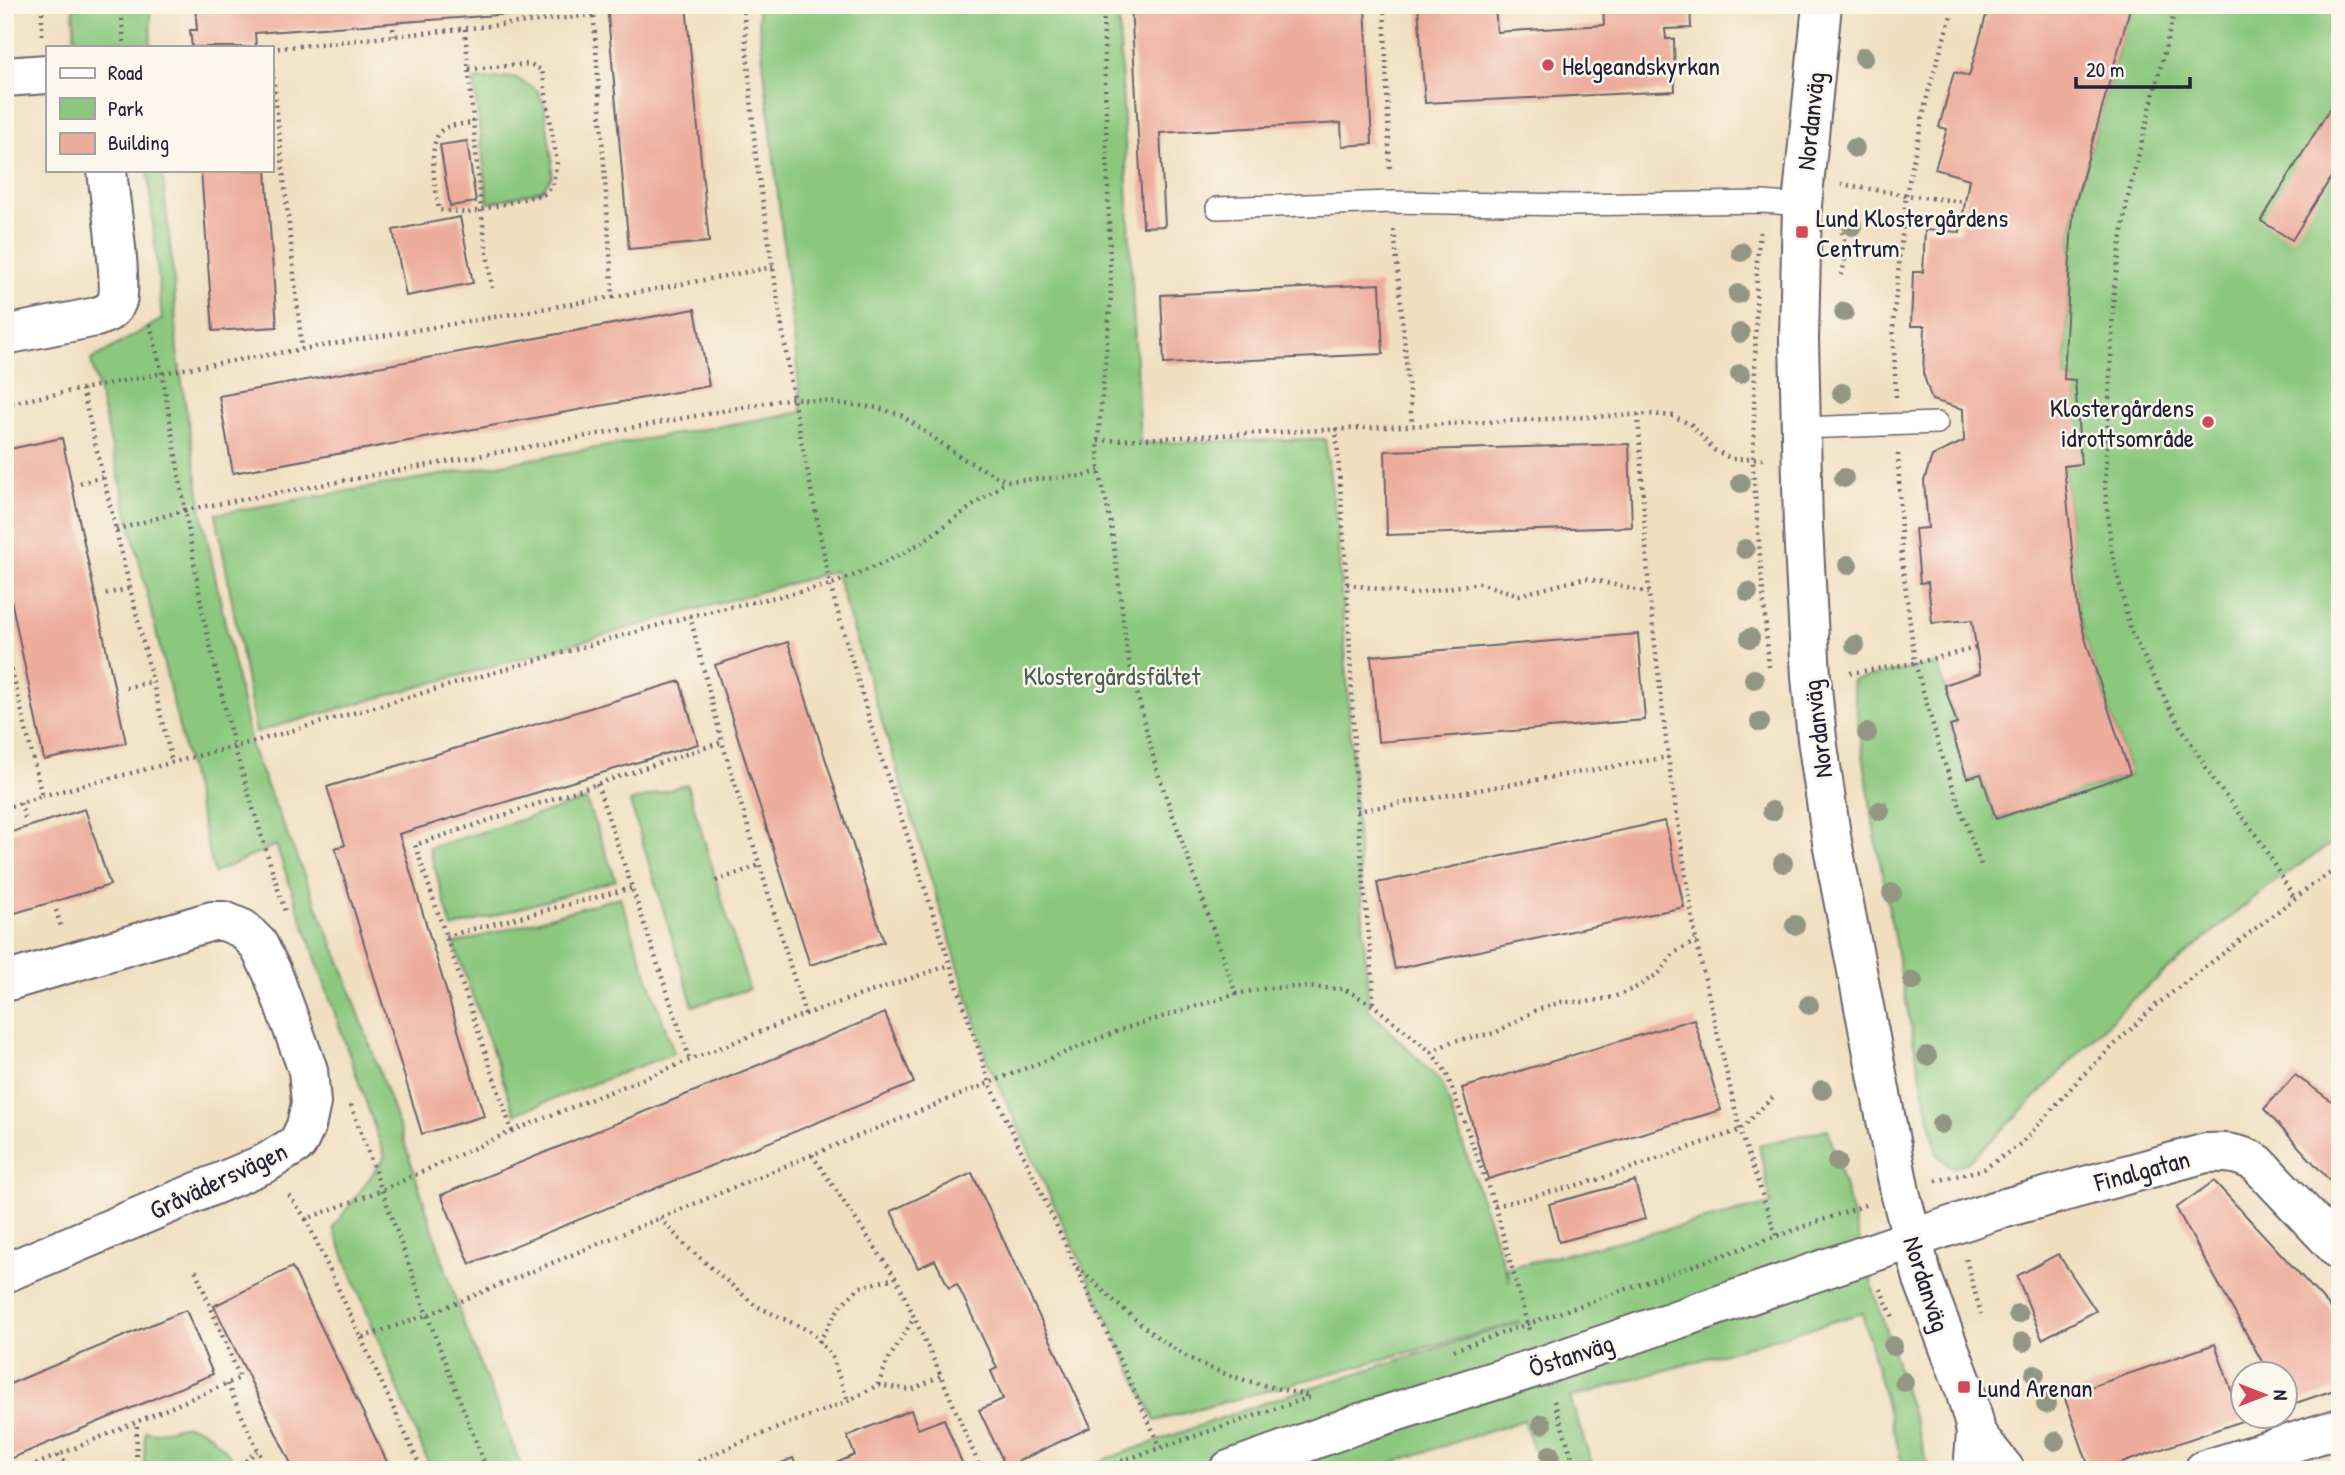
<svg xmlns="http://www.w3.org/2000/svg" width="2345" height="1475" font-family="'Patrick Hand',sans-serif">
<rect width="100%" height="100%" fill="#fbf7ec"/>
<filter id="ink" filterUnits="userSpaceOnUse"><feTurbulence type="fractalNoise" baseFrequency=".0143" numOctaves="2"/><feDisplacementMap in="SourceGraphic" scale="14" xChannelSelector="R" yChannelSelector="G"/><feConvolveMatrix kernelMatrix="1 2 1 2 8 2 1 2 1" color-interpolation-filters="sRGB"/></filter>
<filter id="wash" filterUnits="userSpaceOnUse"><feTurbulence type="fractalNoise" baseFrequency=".00686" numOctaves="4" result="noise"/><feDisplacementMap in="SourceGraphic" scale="28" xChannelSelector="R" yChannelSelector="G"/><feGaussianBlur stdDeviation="1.57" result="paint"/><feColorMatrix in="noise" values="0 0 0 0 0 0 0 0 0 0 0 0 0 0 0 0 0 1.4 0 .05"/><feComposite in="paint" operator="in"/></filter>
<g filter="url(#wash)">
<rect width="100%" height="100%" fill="#f0debf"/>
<g fill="#8bc87e" stroke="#56755c" stroke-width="2">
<polygon points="73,5 150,5 151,47 75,47"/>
<polygon points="757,5 1118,5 1140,443 1325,439 1337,530 1369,1010 1442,1083 1510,1283 1507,1268 1771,1204 1759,1145 1828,1129 1878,1305 1930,1470 1904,1470 1862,1313 1570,1398 1594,1470 1540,1470 1524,1420 1369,1470 1075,1470 1275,1399 1520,1322 1155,1421 989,1065 835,571 256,732 216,514 802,412"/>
<polygon points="2131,5 2340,5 2340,838 2267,887 2128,1003 2013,1120 1968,1162 1953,1168 1937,1155 1915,1049 1876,841 1852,680 1937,664 1957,724 1950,726 1967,777 1981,774 1996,819 2130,774 2085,638 2078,611 2064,466 2077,464 2075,380 2064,379 2071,237 2074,208"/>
<polygon points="514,77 537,90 544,104 552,160 552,176 542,190 488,203 474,80"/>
<polygon points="148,170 162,170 174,283 177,351 204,524 252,750 342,966 403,1138 462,1319 523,1470 431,1470 333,1228 385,1157 276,845 214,873 91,360 162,319"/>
<polygon points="687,784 749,989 693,1006 630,802"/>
<polygon points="586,800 616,880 452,928 429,848"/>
<polygon points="620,897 674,1053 515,1114 454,944"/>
<path d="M185,1425C209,1428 219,1443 234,1460L224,1470H144L145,1431L154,1433Z"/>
</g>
<g id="blocks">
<g fill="#edad9d">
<polygon points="195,5 566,5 566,10 255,33 256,47 192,47 190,30 197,30"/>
<polygon points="607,5 686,5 709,242 629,249"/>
<polygon points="1131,5 1365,5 1372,144 1342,146 1341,123 1160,133 1165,226 1143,227"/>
<polygon points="1418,5 1495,5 1497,32 1604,25 1603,5 1690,5 1691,28 1665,29 1666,39 1674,39 1675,91 1425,103"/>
<polygon points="1989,5 2131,5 2074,208 2071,237 2064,379 2075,380 2081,464 2064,466 2078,611 2085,638 2130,774 1996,819 1981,774 1967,778 1950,726 1957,724 1944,685 1980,673 1972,620 1932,623 1928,582 1920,583 1915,529 1928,528 1924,481 1932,456 1964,441 1963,409 1932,400 1923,373 1925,326 1911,326 1913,272 1923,272 1925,230 1960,232 1969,179 1935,169 1947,129 1939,127 1954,72 1969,76"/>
<polygon points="2340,92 2340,163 2292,240 2261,221"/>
<polygon points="467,141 476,202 450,206 440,145"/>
<polygon points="201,170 266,170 277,327 213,331"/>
<polygon points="460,217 473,283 406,296 393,230"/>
<polygon points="1380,284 1383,354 1164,364 1161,295"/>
<polygon points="695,309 709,386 233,473 219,396"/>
<polygon points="62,438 126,743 44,760 5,570 5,450"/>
<polygon points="1629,444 1632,527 1387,535 1385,451"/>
<polygon points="1638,634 1645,720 1378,742 1371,656"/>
<polygon points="788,642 884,942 810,965 715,665"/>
<polygon points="680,681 698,744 399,834 484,1116 422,1134 335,848 345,845 327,787"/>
<polygon points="85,809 110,885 5,916 5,834"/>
<polygon points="1665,821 1684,907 1395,969 1377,883"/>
<polygon points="885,1013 914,1083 470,1264 441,1195"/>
<polygon points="1694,1019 1721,1110 1488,1179 1462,1088"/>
<polygon points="2295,1075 2340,1107 2340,1192 2264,1109"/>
<polygon points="972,1173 1091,1427 1006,1467 979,1410 1003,1399 991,1371 997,1368 957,1284 949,1288 935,1260 918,1268 891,1211"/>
<polygon points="1635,1181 1645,1219 1559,1242 1549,1204"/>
<polygon points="2214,1181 2340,1318 2340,1388 2287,1406 2286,1374 2269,1374 2176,1208"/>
<polygon points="2058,1254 2096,1311 2042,1339 2017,1276"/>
<polygon points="292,1267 391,1470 294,1470 214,1306"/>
<polygon points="186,1310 213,1374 5,1461 5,1386"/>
<polygon points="2215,1344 2242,1421 2102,1470 2090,1470 2064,1396"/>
<polygon points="911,1410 918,1429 944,1419 965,1470 820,1470 855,1455 847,1436"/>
<polygon points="793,1458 798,1470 765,1470"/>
</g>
</g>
</g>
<g filter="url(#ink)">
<use href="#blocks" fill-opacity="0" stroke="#6a6469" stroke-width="2"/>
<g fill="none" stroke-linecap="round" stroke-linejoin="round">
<g stroke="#6a6469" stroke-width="24">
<g id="service">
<polyline points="1217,208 1392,202 1571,205 1763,202 1802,205"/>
<polyline points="1801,428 1937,423"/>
</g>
</g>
<g stroke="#6a6469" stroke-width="42">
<g id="minor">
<polyline points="5,77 47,74"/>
<path d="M5,335L96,317C105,314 113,311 117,301C123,284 109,193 107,170"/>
<polyline points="5,982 212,921 224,921 243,929 258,944 272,972 308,1070 311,1103 306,1126 298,1143 266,1163 5,1273"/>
<path d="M1229,1470L1363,1422L1541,1366L1994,1211L2206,1153C2226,1152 2239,1153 2257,1163L2340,1251"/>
<polyline points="2204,1470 2340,1428"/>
</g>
</g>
<g stroke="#6a6469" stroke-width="42">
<g id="tertiary">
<polyline points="1822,5 1802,205 1799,339 1803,528 1811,677 1817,739 1832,842 1900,1192 1923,1279 1964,1387 1974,1422 1976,1434 1973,1470"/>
<polyline points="1976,1434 2005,1470"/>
</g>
</g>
<g stroke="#6a6469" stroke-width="4.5" stroke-dasharray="2 5" stroke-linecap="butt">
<polyline points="42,5 42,36"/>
<polyline points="121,5 124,47"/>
<polyline points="743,5 756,158 793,398 830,585 875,739 990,1084 1160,1446"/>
<polyline points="1103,5 1111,296 1098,441 1099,471 1111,524 1128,657 1156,768 1236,994"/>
<polyline points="1384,5 1390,172"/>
<polyline points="2176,5 2127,201 2114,290 2105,487 2111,547 2130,629 2170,709 2217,785 2256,834 2294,898"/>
<polyline points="393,28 394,36"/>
<polyline points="465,29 481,210 492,288"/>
<polyline points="271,49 594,15"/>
<polyline points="271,56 302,349"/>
<path d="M469,69L530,64L542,70L557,162L552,187L544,194L468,213L439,210C436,191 426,143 442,130C450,124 465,124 474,123"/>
<polyline points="1841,184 1906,195 1965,202"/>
<polyline points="1394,230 1412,424"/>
<polyline points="1760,232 1757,260 1753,468 1769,667"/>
<path d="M1841,275C1846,262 1847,246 1842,232"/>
<polyline points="613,297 773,267"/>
<polyline points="150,324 162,373 185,510 793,398 878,408 901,415 962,458 1006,481 1084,476 1099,471"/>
<polyline points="82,389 172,762"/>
<polyline points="1896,397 1893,324 1906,195 1928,92 1954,5"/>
<polyline points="5,404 184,369 613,297 593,5"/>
<polyline points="1638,415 1649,593 1668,757 1696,941 1740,1130 1776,1235"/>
<polyline points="1336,428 1347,584 1357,811 1373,979 1373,1004"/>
<polyline points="1098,441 1650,414 1673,416 1692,425 1714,450 1732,459 1765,459"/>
<polyline points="1898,454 1902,560 1915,663 1941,753 1981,865"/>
<polyline points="80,483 104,477"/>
<polyline points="116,530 185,510 204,620 234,746 286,915"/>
<polyline points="1347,584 1410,594 1479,583 1519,595 1585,578 1649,593"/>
<polyline points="106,594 131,588"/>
<polyline points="5,642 42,796 5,808"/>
<polyline points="1850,673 1915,663 1976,648"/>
<polyline points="126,688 153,681"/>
<polyline points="597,784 690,1060"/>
<polyline points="42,796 256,741 690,616 830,585 884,563 919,544 1006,482"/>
<polyline points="20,803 25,818"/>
<polyline points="1357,811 1668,757"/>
<polyline points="716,881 760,865"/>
<polyline points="56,910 61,927"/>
<polyline points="446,936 632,888"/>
<polyline points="805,1014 950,965"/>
<polyline points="1431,1052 1453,1041 1495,1033 1538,1009 1562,1002 1587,1002 1614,997 1637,987 1659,973 1674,953 1696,941"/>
<polyline points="351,1105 427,1315 487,1470"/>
<polyline points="512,1131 805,1014 722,742"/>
<polyline points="812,1155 897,1280 941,1376 981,1470"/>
<polyline points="1936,1181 1984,1169 2022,1143 2080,1078 2156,1005 2312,885 2340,867"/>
<polyline points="289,1195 306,1219 382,1190 512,1131 415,845 722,742 690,616"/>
<polyline points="1495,1206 1597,1180 1740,1130 1775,1095"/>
<polyline points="660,1218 686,1246 756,1306 812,1332 832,1357 848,1401"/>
<polyline points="306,1219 361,1338 427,1315 831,1147 1123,1029 1236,994 1268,988 1301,987 1344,989 1373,1005 1431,1052 1446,1072 1495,1206 1529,1330"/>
<polyline points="1966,1259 1981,1314"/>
<path d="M1077,1267C1115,1301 1154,1341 1201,1364C1235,1380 1273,1387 1309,1396"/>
<polyline points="1880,1289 1894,1319"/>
<polyline points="361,1338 422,1470"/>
<polyline points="819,1342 840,1306 860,1287 895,1278"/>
<polyline points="1454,1350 1865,1205"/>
<polyline points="227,1384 267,1470"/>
<polyline points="878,1385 888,1360 914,1318"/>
<polyline points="1554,1401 1576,1470"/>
<polyline points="58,1455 71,1470"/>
<polyline points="23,1470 240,1378 194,1267"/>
<polyline points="136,1470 137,1422"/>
<polyline points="235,1470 257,1451"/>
<polyline points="679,1470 741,1442 848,1401 878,1385 911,1390 941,1376"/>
<polyline points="1095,1470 1313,1396"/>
</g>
<use href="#service" stroke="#fff" stroke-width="21"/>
<use href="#minor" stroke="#fff" stroke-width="38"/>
<use href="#tertiary" stroke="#fff" stroke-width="38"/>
</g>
<g fill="#939683">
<circle cx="1864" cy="57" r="10"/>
<circle cx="1855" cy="148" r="10"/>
<circle cx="1852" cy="226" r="10"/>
<circle cx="1741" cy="252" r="10"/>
<circle cx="1738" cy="294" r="10"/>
<circle cx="1844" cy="312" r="10"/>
<circle cx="1740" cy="333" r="10"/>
<circle cx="1740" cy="374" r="10"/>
<circle cx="1842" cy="393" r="10"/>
<circle cx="1844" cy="478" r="10"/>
<circle cx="1741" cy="483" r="10"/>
<circle cx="1745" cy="549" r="10"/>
<circle cx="1848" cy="565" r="10"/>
<circle cx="1748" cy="592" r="10"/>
<circle cx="1750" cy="638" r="10"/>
<circle cx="1855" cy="645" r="10"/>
<circle cx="1754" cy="679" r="10"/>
<circle cx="1760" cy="722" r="10"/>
<circle cx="1867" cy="733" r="10"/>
<circle cx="1772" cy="811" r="10"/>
<circle cx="1880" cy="811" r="10"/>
<circle cx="1783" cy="863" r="10"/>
<circle cx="1892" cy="893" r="10"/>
<circle cx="1795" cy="925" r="10"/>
<circle cx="1913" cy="981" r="10"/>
<circle cx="1809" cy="1005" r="10"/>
<circle cx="1927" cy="1056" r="10"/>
<circle cx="1822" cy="1090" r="10"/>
<circle cx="1941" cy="1124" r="10"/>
<circle cx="1837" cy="1162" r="10"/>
<circle cx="2018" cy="1314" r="10"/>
<circle cx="2023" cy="1342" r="10"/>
<circle cx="1893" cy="1346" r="10"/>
<circle cx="2035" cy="1374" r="10"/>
<circle cx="1904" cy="1382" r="10"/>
<circle cx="2046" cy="1404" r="10"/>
<circle cx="1542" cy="1424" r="10"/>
<circle cx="2055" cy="1441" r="10"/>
<circle cx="1550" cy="1455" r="10"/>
</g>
</g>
<g fill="#d1495b" stroke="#fbf7ec" stroke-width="2.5">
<circle cx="1548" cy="65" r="7"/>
<rect x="1795" y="225" width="14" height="14" rx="3.5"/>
<circle cx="2208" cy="422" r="7"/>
<rect x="1957" y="1380" width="14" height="14" rx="3.5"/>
</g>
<g text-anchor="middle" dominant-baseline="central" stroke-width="5" stroke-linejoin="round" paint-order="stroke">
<g font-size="26" fill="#22223b" stroke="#fbf7ec" text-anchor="start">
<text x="1562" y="65">Helgeandskyrkan</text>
<text x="1816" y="217">Lund Klostergårdens<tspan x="1816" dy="30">Centrum</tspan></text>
<text x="2194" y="407" text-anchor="end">Klostergårdens<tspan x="2194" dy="30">idrottsområde</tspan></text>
<text x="1978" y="1387">Lund Arenan</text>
</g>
<g font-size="26" fill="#22223b" stroke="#fbf7ec">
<text transform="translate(1810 121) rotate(-84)">Nordanväg</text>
<text transform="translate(1817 729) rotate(-97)">Nordanväg</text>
<text transform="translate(2142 1170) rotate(-15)">Finalgatan</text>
<text transform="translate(218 1180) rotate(-25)">Gråvädersvägen</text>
<text transform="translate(1927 1284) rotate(72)">Nordanväg</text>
<text transform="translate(1571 1355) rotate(-18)">Östanväg</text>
</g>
<g font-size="26" fill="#475c52" stroke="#fbf7ec">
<text x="1112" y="675">Klostergårdsfältet</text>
</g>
</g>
<rect width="2345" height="1475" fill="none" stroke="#fbf7ec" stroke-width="28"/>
<rect x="46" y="46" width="228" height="126" fill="#fbf7ec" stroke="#a4a2a5" stroke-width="2"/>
<rect x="60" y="68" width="35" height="10" fill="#ffffff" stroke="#a4a2a5" stroke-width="2"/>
<text x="108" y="80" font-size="21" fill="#22223b">Road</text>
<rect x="60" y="98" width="35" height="21" fill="#8bc87e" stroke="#a4a2a5" stroke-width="2"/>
<text x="108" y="116" font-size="21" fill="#22223b">Park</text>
<rect x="60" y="133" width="35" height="21" fill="#edad9d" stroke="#a4a2a5" stroke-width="2"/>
<text x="108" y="150" font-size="21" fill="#22223b">Building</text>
<g transform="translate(2264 1395) rotate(90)"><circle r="33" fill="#fbf7ec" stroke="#a4a2a5" stroke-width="2"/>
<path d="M0-5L12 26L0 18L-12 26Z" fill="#d1495b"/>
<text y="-10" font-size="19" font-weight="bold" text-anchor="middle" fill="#22223b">N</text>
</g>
<path d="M2076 77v10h114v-10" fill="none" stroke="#22223b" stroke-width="3.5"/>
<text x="2086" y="77" font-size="21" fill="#22223b" stroke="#fbf7ec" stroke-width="5" paint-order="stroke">20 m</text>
</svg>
